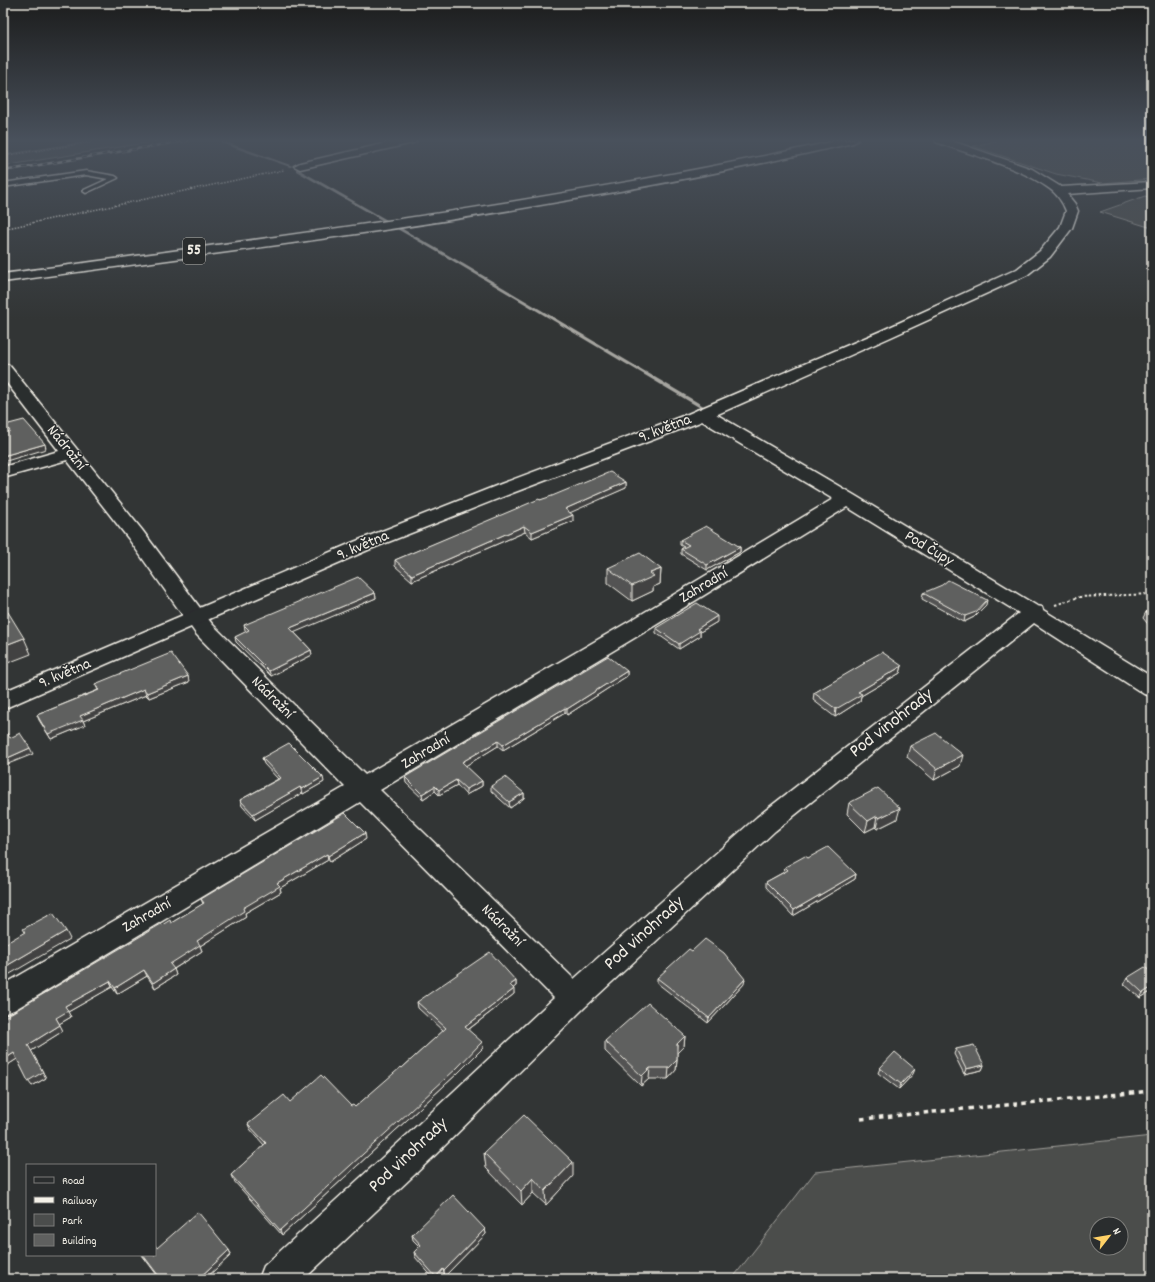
<svg xmlns="http://www.w3.org/2000/svg" width="1155" height="1282" font-family="Dekko,sans-serif">
<rect width="100%" height="100%" fill="#323535"/>
<filter id="ink" filterUnits="userSpaceOnUse"><feTurbulence type="fractalNoise" baseFrequency=".025" numOctaves="2"/><feDisplacementMap in="SourceGraphic" scale="8" xChannelSelector="R" yChannelSelector="G"/><feConvolveMatrix kernelMatrix="1 2 1 2 8 2 1 2 1" color-interpolation-filters="sRGB"/></filter>
<g filter="url(#ink)">
<g fill="#4b4d4c" stroke="#a09f9a" fill-rule="evenodd">
<polygon points="98,140 163,140 3,166 3,155"/>
<polygon points="1001,140 1152,140 1152,179 1102,183 1056,174 973,146"/>
<polygon points="1145,196 1152,198 1152,228 1100,212"/>
<path d="M1152,1136V1279H732L815,1172ZM1097,1224H1121V1248H1097Z"/>
</g>
<g fill="none" stroke-linecap="round" stroke-linejoin="round">
<g fill="#a6a5a0" fill-rule="evenodd">
<polygon points="221,141 223,141 293,166 290,167 221,143"/>
<polygon points="296,169 298,169 455,259 707,408 704,410 702,409 453,261 296,171"/>
</g>
<g stroke="#f4f1e8" stroke-width="3">
<polygon id="service" points="86,171 115,176 118,178 86,193 83,191 84,190 108,179 86,175 3,187 3,183"/>
</g>
<g stroke="#f4f1e8" stroke-width="3">
<g id="minor">
<polygon points="400,140 418,140 413,143 300,169 294,166 300,163"/>
<path d="M3,363L9,365L142,530L212,624L365,775L630,621L833,499L697,418L695,414L697,410L703,409L709,410L854,495L1037,606L1042,607L1043,610L1152,677V696L1144,694L1034,623L775,831L585,1007L431,1159L304,1279H259L264,1266L407,1135L554,998L360,802L14,1010L3,1014V985L345,787L196,634L128,538L67,460L3,478V467L59,451L3,378ZM847,507L1019,613L757,817L574,979L380,790L646,631Z"/>
</g>
</g>
<g stroke="#f4f1e8" stroke-width="3">
<path id="tertiary" d="M935,140H949L1032,169L1061,187L1152,182V188L1067,194L1075,204L1078,211L1072,228L1050,257L1027,275L891,337L700,422L515,492L368,550L3,709V692L354,542L501,484L688,414L881,331L1017,269L1040,251L1060,227L1066,211C1063,203 1057,194 1050,189C1020,167 972,155 936,142Z"/>
</g>
<g stroke="#f4f1e8" stroke-width="3">
<path id="primary" d="M840,140H858L853,143C753,166 653,186 552,203C370,235 186,257 3,282V274C283,236 564,201 840,140Z"/>
</g>
<g stroke="#f4f1e8" stroke-width="1.5" stroke-dasharray="1.5 1.5" stroke-linecap="butt">
<polyline points="3,156 105,140"/>
<polyline points="3,229 284,170"/>
</g>
<polyline stroke="#f4f1e8" stroke-width="2" stroke-dasharray="2.5 2.5" stroke-linecap="butt" points="1055,605 1079,597 1152,594"/>
<polyline stroke="#f4f1e8" stroke-width="3.5" stroke-dasharray="4.5 4.5" stroke-linecap="butt" points="861,1119 1152,1091"/>
<use href="#service" fill="#2a2d2e" fill-rule="evenodd"/>
<use href="#minor" fill="#2a2d2e" fill-rule="evenodd"/>
<use href="#tertiary" fill="#2a2d2e" fill-rule="evenodd"/>
<use href="#primary" fill="#2a2d2e" fill-rule="evenodd"/>
<g stroke="#f4f1e8" stroke-width="2.5">
<polyline id="rail" points="3,171 190,140"/>
</g>
<use href="#rail" stroke="#2a2d2e" stroke-width="1.5" stroke-dasharray="5" stroke-linecap="butt"/>
</g>
<g fill="#525352" stroke="#f4f1e8">
<polygon points="626,482 626,488 569,512 573,521 532,538 525,532 412,581 395,566 395,560 540,500"/>
<polygon points="680,540 740,547 740,552 707,570 681,554 681,549 684,547 680,545"/>
<polygon points="608,568 661,569 660,584 653,587 653,591 632,601 608,583"/>
<polygon points="375,593 376,598 294,632 311,650 312,655 271,676 236,642 235,637 246,632 245,630 244,625"/>
<polygon points="923,593 986,605 974,617 964,622 922,599"/>
<polygon points="1146,612 1152,612 1152,629 1143,618"/>
<polygon points="717,622 700,632 700,636 679,649 656,633 656,628"/>
<polygon points="864,662 902,666 900,673 861,696 860,701 835,717 813,700 814,693 863,665"/>
<polygon points="627,671 627,676 567,715 565,713 503,750 498,746 465,766 482,781 482,786 466,795 457,785 439,795 435,791 423,799 406,783 405,777"/>
<polygon points="188,676 189,682 149,698 146,695 83,721 85,725 51,739 39,720 37,715 98,690 95,684"/>
<polygon points="910,746 960,766 934,780 907,757"/>
<polygon points="262,758 324,782 303,794 302,793 255,820 242,806 240,800 278,779 264,764"/>
<polygon points="491,786 524,793 524,798 510,808 491,791"/>
<polygon points="849,803 897,819 877,829 875,827 865,832 847,814"/>
<polygon points="366,839 330,862 328,860 280,888 281,892 245,913 246,917 200,946 202,951 174,969 176,975 155,988 147,976 117,994 112,987 68,1012 71,1017 59,1024 63,1031 31,1051 46,1078 32,1086 17,1059 3,1068 3,1018 162,925 171,923 203,904 201,899"/>
<polygon points="808,858 856,874 855,879 793,916 766,887 766,882 784,872 785,867"/>
<polygon points="692,951 744,984 708,1023 657,983 657,978"/>
<polygon points="1127,978 1152,991 1140,998 1124,984"/>
<polygon points="516,981 516,986 513,988 514,994 468,1030 483,1048 458,1073 282,1235 233,1180 231,1175 264,1145 250,1129 248,1124 290,1102 351,1106 355,1107 402,1068 443,1031 418,1008 417,1002"/>
<polygon points="685,1036 684,1046 677,1053 677,1060 676,1070 668,1079 649,1079 641,1086 605,1051 605,1041"/>
<polygon points="956,1049 984,1065 982,1070 964,1074 954,1054"/>
<polygon points="880,1068 913,1074 899,1089 878,1073"/>
<polygon points="484,1153 573,1176 546,1205 533,1193 522,1205 486,1168"/>
<polygon points="485,1229 486,1234 445,1276 444,1274 439,1279 434,1279 415,1257 414,1252 420,1247 413,1240 412,1235"/>
<polygon points="157,1248 229,1250 231,1255 205,1279 160,1279 142,1255 155,1255"/>
</g>
<g fill="#424342" stroke="#f4f1e8">
<polygon points="45,444 46,449 3,462 3,456"/>
<polygon points="626,482 626,488 565,515 565,509"/>
<polygon points="573,515 573,521 532,538 532,532"/>
<polygon points="524,526 525,532 412,581 412,575"/>
<polygon points="740,547 740,552 707,570 707,565"/>
<polygon points="661,569 660,584 653,587 653,591 632,601 632,586 650,573"/>
<polygon points="375,593 376,598 291,634 290,628"/>
<polygon points="987,600 986,605 974,617 964,622 965,616"/>
<polygon points="717,616 717,622 700,632 700,636 679,649 679,644 697,629"/>
<polygon points="24,638 31,654 5,664 3,659 3,646"/>
<polygon points="311,650 312,655 271,676 269,671"/>
<polygon points="902,666 900,673 861,696 860,701 835,717 836,709 858,692"/>
<polygon points="627,671 627,676 567,715 567,709"/>
<polygon points="188,676 189,682 149,698 147,693"/>
<polygon points="144,689 146,695 83,721 85,725 51,739 48,734 80,716"/>
<polygon points="565,708 565,713 503,750 503,745"/>
<polygon points="498,741 498,746 462,768 462,762"/>
<polygon points="30,748 33,754 3,766 3,760"/>
<polygon points="963,755 960,766 934,780 937,769"/>
<polygon points="323,777 324,782 303,794 302,789"/>
<polygon points="456,780 457,785 439,795 439,790"/>
<polygon points="482,781 482,786 466,795 466,789"/>
<polygon points="435,786 435,791 423,799 422,794"/>
<polygon points="300,787 302,793 255,820 253,814"/>
<polygon points="524,793 524,798 510,808 509,802"/>
<polygon points="900,808 897,819 877,829 879,818"/>
<polygon points="877,816 875,827 865,832 868,821"/>
<polygon points="365,833 366,839 330,862 328,856"/>
<polygon points="327,854 328,860 280,888 281,892 245,913 246,917 200,946 202,951 172,970 170,964 197,941 277,883"/>
<polygon points="856,874 855,879 793,916 794,910"/>
<polygon points="66,931 70,939 3,978 3,968"/>
<polygon points="174,969 176,975 155,988 153,983"/>
<polygon points="144,970 147,976 117,994 115,988"/>
<polygon points="745,979 744,984 708,1023 709,1018"/>
<polygon points="110,981 112,987 68,1012 71,1017 59,1024 56,1018 65,1006"/>
<polygon points="516,981 516,986 511,990 510,985"/>
<polygon points="1152,987 1152,991 1140,998 1143,993"/>
<polygon points="514,989 514,994 465,1032 465,1027"/>
<polygon points="60,1025 63,1031 31,1051 46,1078 32,1086 28,1081 28,1045"/>
<polygon points="685,1036 684,1046 676,1054 677,1044"/>
<polygon points="482,1042 483,1048 458,1073 282,1235 280,1230"/>
<polygon points="14,1053 17,1059 3,1068 3,1060"/>
<polygon points="677,1060 676,1070 668,1079 669,1068"/>
<polygon points="984,1065 982,1070 964,1074 966,1069"/>
<polygon points="650,1068 649,1079 641,1086 642,1076"/>
<polygon points="915,1069 913,1074 899,1089 901,1084"/>
<polygon points="573,1162 573,1176 546,1205 545,1191"/>
<polygon points="533,1178 533,1193 522,1205 521,1191"/>
<polygon points="485,1229 486,1234 445,1276 444,1271"/>
<polygon points="229,1250 231,1255 205,1279 198,1279"/>
<polygon points="443,1269 444,1274 439,1279 436,1279 436,1277"/>
</g>
<g fill="#5f605f" stroke="#f4f1e8">
<polygon points="24,420 45,444 3,456 3,433 10,431 5,425"/>
<polygon points="610,472 626,482 565,509 573,515 532,532 524,526 412,575 395,560 539,499 540,500 552,496"/>
<polygon points="706,526 740,547 707,565 681,549 689,545 680,540"/>
<polygon points="640,553 661,569 650,573 654,576 632,586 608,568"/>
<polygon points="358,577 375,593 290,628 311,650 269,671 235,637 249,630 244,625"/>
<polygon points="948,580 987,600 976,612 965,616 923,593 942,585"/>
<polygon points="697,603 717,616 697,629 700,631 679,644 656,628"/>
<polygon points="8,612 24,638 3,646 3,614"/>
<polygon points="1146,612 1152,612 1152,621"/>
<polygon points="882,652 902,666 858,692 862,694 836,709 814,693 865,663 864,662"/>
<polygon points="171,653 188,676 147,693 144,689 80,716 83,720 48,734 37,715 99,690 95,684"/>
<polygon points="608,656 627,671 567,709 565,708 503,745 498,741 462,762 482,781 466,789 456,780 439,790 435,786 422,794 405,777"/>
<polygon points="3,727 10,738 20,733 30,748 3,760"/>
<polygon points="936,733 963,755 937,769 910,746"/>
<polygon points="289,743 323,777 302,789 300,787 253,814 240,800 281,778 262,758"/>
<polygon points="505,777 524,793 509,802 491,786"/>
<polygon points="878,788 900,808 879,818 877,816 868,821 849,803"/>
<polygon points="345,813 365,833 328,856 327,854 277,883 280,886 243,908 244,911 197,941 200,945 170,964 174,969 153,983 144,970 115,988 110,981 65,1006 68,1011 56,1018 60,1025 28,1045 43,1072 28,1081 14,1053 3,1060 3,1018 161,924 162,925 170,920 171,923 204,903 201,899"/>
<polygon points="828,847 856,874 794,910 766,882 788,870 785,867 805,856 808,858"/>
<polygon points="53,913 66,931 3,968 3,945 25,932 23,929"/>
<polygon points="705,939 724,953 745,979 709,1018 657,978 689,949 692,951"/>
<polygon points="490,952 516,981 510,985 514,989 465,1027 482,1042 457,1068 280,1230 231,1175 266,1143 248,1124 284,1095 290,1102 321,1075 351,1106 353,1105 355,1107 401,1067 402,1068 446,1028 417,1002"/>
<polygon points="1145,967 1152,973 1152,987 1143,993 1127,978"/>
<polygon points="648,1003 685,1036 677,1044 677,1060 669,1068 650,1068 642,1076 605,1041"/>
<polygon points="974,1045 984,1065 966,1069 956,1049"/>
<polygon points="895,1052 915,1069 901,1084 880,1068"/>
<polygon points="524,1115 573,1162 545,1191 533,1178 521,1191 484,1153"/>
<polygon points="453,1195 485,1229 444,1271 443,1269 436,1277 414,1252 421,1245 412,1235"/>
<polygon points="198,1212 229,1250 198,1279 161,1279 143,1255 155,1255 155,1245 157,1248"/>
</g>
</g>
<linearGradient id="sky" x2="0" y2="1"><stop stop-color="#1c1d1d"/><stop offset="0.44" stop-color="#49515c"/><stop offset="1" stop-color="#49515c" stop-opacity="0"/></linearGradient>
<rect width="1155" height="319" fill="url(#sky)"/>
<g text-anchor="middle" dominant-baseline="central" stroke-width="3" stroke-linejoin="round" paint-order="stroke">
<rect fill="#2a2d2e" stroke="#b7b6b0" stroke-width="1" x="183" y="238" width="22" height="26" rx="3"/>
<g font-size="15" font-weight="bold" fill="#f4f1e8">
<text x="194" y="251">55</text>
</g>
<g font-size="16" fill="#f4f1e8" stroke="#2a2d2e">
<text transform="translate(665 429) rotate(-21)">9. května</text>
<text transform="translate(66 448) rotate(51)">Nádražní</text>
<text transform="translate(363 546) rotate(-23)">9. května</text>
<text transform="translate(929 549) rotate(31)">Pod Čupy</text>
<text transform="translate(704 586) rotate(-31)">Zahradní</text>
<text transform="translate(65 674) rotate(-23)">9. května</text>
<text transform="translate(272 698) rotate(45)">Nádražní</text>
<text transform="translate(426 752) rotate(-31)">Zahradní</text>
<text transform="translate(147 916) rotate(-30)">Zahradní</text>
<text transform="translate(502 926) rotate(45)">Nádražní</text>
</g>
<g font-size="19" fill="#f4f1e8" stroke="#2a2d2e">
<text transform="translate(892 724) rotate(-38)">Pod vinohrady</text>
<text transform="translate(645 934) rotate(-42)">Pod vinohrady</text>
<text transform="translate(409 1156) rotate(-43)">Pod vinohrady</text>
</g>
</g>
<rect width="1155" height="1282" fill="none" stroke="#2a2d2e" stroke-width="16"/>
<rect x="8" y="8" width="1139" height="1266" fill="none" stroke="#f4f1e8" stroke-width="1.5" filter="url(#ink)"/>
<rect x="26" y="1164" width="130" height="92" fill="#2a2d2e" stroke="#7b7b78"/>
<rect x="34" y="1177" width="20" height="6" fill="#2a2d2e" stroke="#7b7b78"/>
<text x="62" y="1184" font-size="12" fill="#f4f1e8">Road</text>
<rect x="34" y="1197" width="20" height="6" fill="#f4f1e8" stroke="#7b7b78"/>
<text x="62" y="1204" font-size="12" fill="#f4f1e8">Railway</text>
<rect x="34" y="1214" width="20" height="12" fill="#4b4d4c" stroke="#7b7b78"/>
<text x="62" y="1224" font-size="12" fill="#f4f1e8">Park</text>
<rect x="34" y="1234" width="20" height="12" fill="#5f605f" stroke="#7b7b78"/>
<text x="62" y="1244" font-size="12" fill="#f4f1e8">Building</text>
<g transform="translate(1109 1236) rotate(59)"><circle r="19" fill="#2a2d2e" stroke="#7b7b78"/>
<path d="M0-3L7 15L0 10L-7 15Z" fill="#ffd166"/>
<text y="-6" font-size="11" font-weight="bold" text-anchor="middle" fill="#f4f1e8">N</text>
</g>
</svg>
